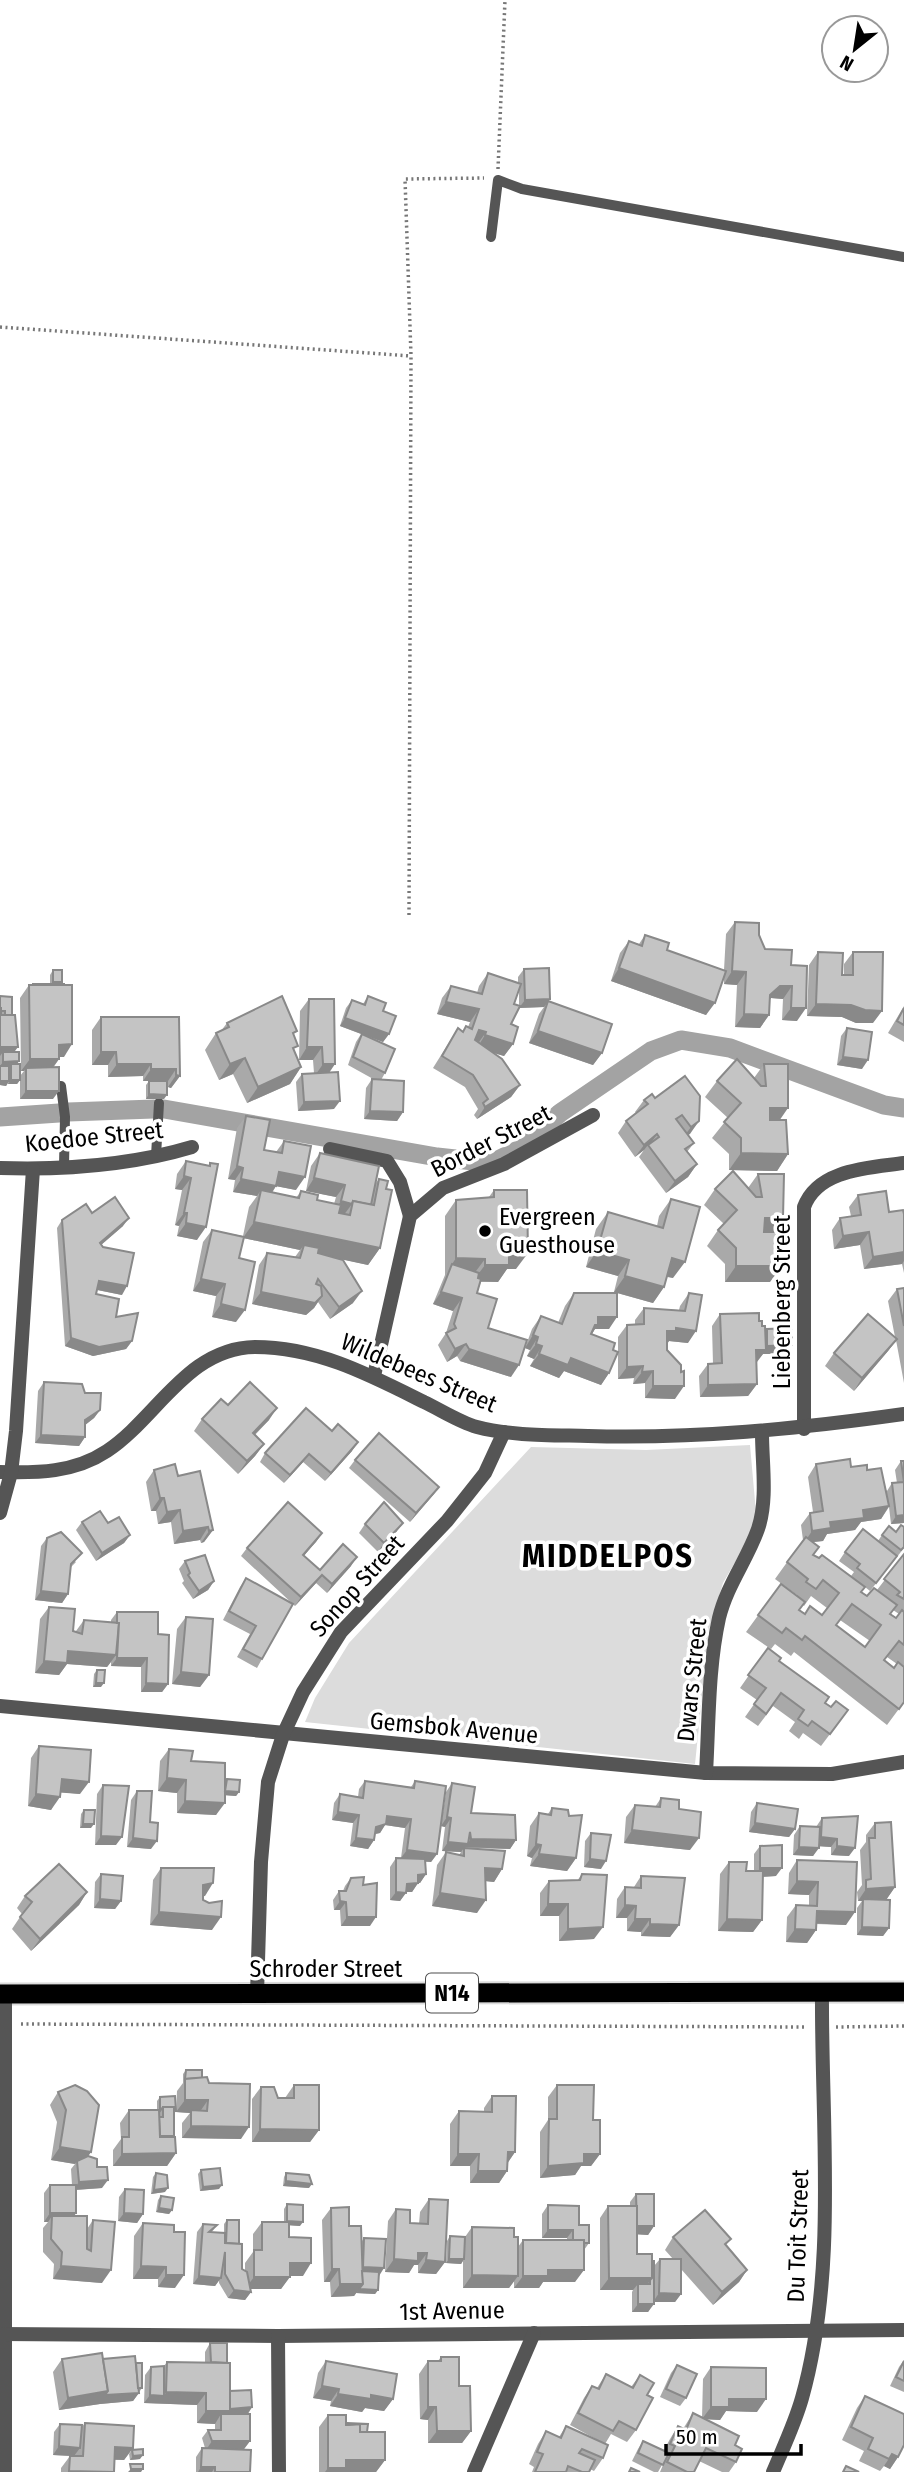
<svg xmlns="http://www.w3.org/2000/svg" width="904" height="2472" font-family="'Fira Sans Condensed',sans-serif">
<rect width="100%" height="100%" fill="#fff"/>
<polygon fill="#dcdcdc" points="750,1445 757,1524 723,1583 709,1630 695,1764 305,1722 315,1698 349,1643 531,1447 646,1450"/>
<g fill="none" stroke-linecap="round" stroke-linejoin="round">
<g stroke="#a3a3a3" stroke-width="19">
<polyline points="164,1109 437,1157 492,1163 520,1149 560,1113 651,1051 681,1040 730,1048 884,1105 904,1108"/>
<polyline points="68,1112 154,1109"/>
<polyline points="0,1117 59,1113"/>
</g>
<g stroke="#dbdbdb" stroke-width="23">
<polyline id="trunk" points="0,1994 904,1992"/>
</g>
<g stroke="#777" stroke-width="3.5" stroke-dasharray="2 3.5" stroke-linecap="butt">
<polyline points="498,169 505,0"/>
<polyline points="0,327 411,356"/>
<polyline points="409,915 411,356 405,179 484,178"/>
<polyline points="21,2024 807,2027"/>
<polyline points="836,2027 904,2026"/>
</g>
<g stroke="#555" stroke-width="10">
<polyline points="491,237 498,180 522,189 904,257"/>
<polyline points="61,1086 65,1117 64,1166"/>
<polyline points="156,1156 159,1103"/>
</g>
<g stroke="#555" stroke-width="14">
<polyline points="330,1149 387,1161 400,1182 410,1216"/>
<path d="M0,1168C62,1170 132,1165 192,1147"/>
<polyline points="374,1376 410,1216 443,1188 504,1164 593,1115"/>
<path d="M804,1429V1207C818,1169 869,1168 904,1163"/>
<path d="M0,1472C37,1473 74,1473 107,1451C157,1418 187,1348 255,1347C317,1347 370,1375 424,1402C441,1410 459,1422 477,1427C512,1436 551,1435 588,1436C695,1439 798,1429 904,1414"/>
<polyline points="0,1513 11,1473 16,1431 33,1169"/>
<polyline points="0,1706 706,1773 832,1774 904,1762"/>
<path d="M706,1773C709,1722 708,1668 719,1618C727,1585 747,1560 758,1529C768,1500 762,1463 762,1433"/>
<polyline points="5,1994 5,2472"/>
<polyline points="257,1994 261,1862 268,1782 283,1735 303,1692 341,1632 447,1521 485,1473 504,1432"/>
<polyline points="0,2334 278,2336 904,2330"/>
<polyline points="278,2336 279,2472"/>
<polyline points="474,2472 534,2333"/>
<path d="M773,2472C783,2448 795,2423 802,2398C838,2270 821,2124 822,1993"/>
</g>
<use href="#trunk" stroke="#000" stroke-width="19"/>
</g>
<g fill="#a9a9a9" fill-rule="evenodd">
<polygon points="735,922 759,935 765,949 791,965 797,1021 782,1020 783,999 771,998 770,999 769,1015 760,1028 735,1027 737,985 724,984 724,977 706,1015 611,981 620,953 629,941 639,944 645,935 667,950 724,970 726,934"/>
<polygon points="818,952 842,975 844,975 844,964 853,952 873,1023 856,1023 842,1017 807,1016 809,965"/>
<path d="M524,969L550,999L548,1001L602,1053L593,1065L529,1043L539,1014L544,1007L519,1008V1007L511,1024L513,1044L504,1056L494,1053L520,1085L511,1097L477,1119L474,1115L478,1109L465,1087L433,1068L458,1028L463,1031L468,1027L470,1022L437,1014L442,998L451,986L477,993L479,986L488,973L518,983V977ZM519,990V1006L514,1004Z"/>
<polygon points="53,970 61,984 64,1057 59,1057 59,1059 53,1068 53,1099 20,1099 20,1080 17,1084 8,1084 8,1083 6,1086 0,1085 0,1066 10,1066 0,1066 0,996 12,1015 14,1052 20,1076 24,1071 21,1071 20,998 29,985 50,984 50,975"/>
<polygon points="368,996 383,1011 389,1034 383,1042 365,1035 385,1073 381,1080 403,1112 397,1121 364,1119 366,1088 372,1079 375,1080 348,1065 356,1042 361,1034 340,1026 346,1008 352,1000 363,1004"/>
<polygon points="309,999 330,1072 334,1109 298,1111 296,1082 302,1074 314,1073 313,1060 299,1060 300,1011"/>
<polygon points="904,1006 904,1042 888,1033"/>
<polygon points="101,1017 179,1017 180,1076 171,1088 168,1087 167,1081 164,1099 146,1099 146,1085 149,1081 143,1081 143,1076 108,1077 108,1065 92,1065 92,1030"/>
<polygon points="227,1023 294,1036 294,1052 301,1067 290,1084 247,1103 233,1074 219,1080 205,1050 216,1033 221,1031"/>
<polygon points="847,1028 862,1069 837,1065 841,1036"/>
<polygon points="764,1064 780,1120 788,1154 777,1171 729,1170 729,1154 712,1138 728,1118 705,1097 717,1081 754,1078"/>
<polygon points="655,1098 699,1121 688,1135 694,1143 687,1152 697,1164 688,1177 666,1193 639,1157 644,1150 635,1157 618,1133 626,1121 636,1113 635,1112 644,1100"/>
<polygon points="246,1116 264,1150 276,1152 284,1141 296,1190 276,1186 272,1193 296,1198 301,1191 317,1200 334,1204 336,1197 306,1191 311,1166 320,1153 375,1184 379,1179 386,1189 380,1248 368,1265 337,1258 353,1303 330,1319 318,1302 314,1308 306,1315 252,1304 259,1265 267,1253 295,1257 300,1250 243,1238 239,1258 236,1322 212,1317 216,1296 193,1291 203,1242 212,1230 243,1236 249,1207 257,1196 233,1192 235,1180 228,1179 237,1128"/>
<polygon points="186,1161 208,1166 210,1163 197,1240 177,1236 179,1226 175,1225 182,1190 175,1189 177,1174"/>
<polygon points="758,1174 774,1232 770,1282 725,1282 725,1264 707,1246 718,1230 724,1224 704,1205 715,1189 748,1188"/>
<polygon points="494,1190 516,1269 507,1269 498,1282 481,1282 477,1293 488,1328 511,1377 460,1361 457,1356 447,1362 438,1345 446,1333 453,1311 433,1304 445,1275 445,1216 456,1200 489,1197"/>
<polygon points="858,1195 889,1212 904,1214 904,1273 902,1264 864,1269 860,1245 834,1249 832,1230 840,1218 851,1216 849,1207"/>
<polygon points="671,1199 673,1278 667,1277 664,1287 653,1303 617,1293 609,1329 595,1329 592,1334 613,1350 609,1373 601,1385 564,1371 559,1378 530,1366 534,1359 527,1356 530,1350 525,1348 532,1329 541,1316 558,1323 565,1306 574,1293 616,1293 614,1292 618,1276 586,1267 596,1229 608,1212 657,1226 659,1216"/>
<polygon points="92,1213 123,1226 101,1245 122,1295 97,1290 96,1294 116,1317 132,1341 126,1349 93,1356 65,1346 57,1228 62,1220"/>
<polygon points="904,1288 904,1383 896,1340 888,1351 854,1391 825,1366 834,1353 895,1337 888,1301 897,1289"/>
<polygon points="689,1293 688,1343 669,1341 667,1344 667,1350 675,1399 645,1398 645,1383 633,1384 634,1378 618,1379 618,1337 627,1325 635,1324 635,1320 644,1308 679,1310 680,1306"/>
<polygon points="720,1314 759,1321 765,1331 767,1329 786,1354 763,1354 756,1362 757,1384 748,1396 700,1397 699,1376 708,1364 713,1364 712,1326"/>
<polygon points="44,1382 85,1393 100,1410 94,1418 85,1425 85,1437 79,1446 35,1443 38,1391"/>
<polygon points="228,1405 269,1420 255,1435 264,1444 255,1456 238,1474 194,1431 202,1419"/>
<polygon points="352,1451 325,1481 303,1462 284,1483 260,1462 265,1453"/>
<polygon points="355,1460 439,1487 433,1495 410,1522 349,1468"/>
<path d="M901,1461H904V1523L891,1524L889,1507L881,1519L861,1522L855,1530L827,1534L823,1541L813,1542V1555L851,1576L854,1572L839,1561L845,1552L878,1541L882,1535L904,1548L870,1591L865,1587L861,1592L867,1596L877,1590L904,1555V1702L887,1725L794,1652L791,1656L775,1644L771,1649L746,1632L781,1584L796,1596L797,1595L775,1579L803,1540L801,1525L810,1513L813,1512L808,1477L816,1464L867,1470L887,1491L892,1483H897L895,1470ZM811,1596L827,1608L822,1615L805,1614L799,1610L803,1605L804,1606ZM893,1610L899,1614L896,1618L891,1614ZM840,1620L870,1641L865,1647L836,1625ZM887,1657L897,1664L894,1668L884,1661Z"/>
<polygon points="154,1470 178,1476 213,1530 204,1542 201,1543 200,1540 174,1544 171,1522 158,1524 156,1511 151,1511 146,1482"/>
<polygon points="82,1522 130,1535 124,1543 96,1561 76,1530"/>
<polygon points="365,1524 397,1531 378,1552 359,1533"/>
<polygon points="322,1533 304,1556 320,1570 351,1566 327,1593 316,1583 295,1606 241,1556 247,1548"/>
<polygon points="47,1538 76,1562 71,1567 68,1594 62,1603 35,1600 41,1546"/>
<polygon points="185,1561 214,1581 208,1590 193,1599 182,1583 184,1581 179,1569"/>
<polygon points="246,1578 262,1659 257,1668 237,1657 250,1634 223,1620 240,1587"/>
<polygon points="49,1607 73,1631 76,1631 84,1620 111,1622 111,1620 117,1612 158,1634 168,1684 162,1692 141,1692 141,1667 111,1666 111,1662 107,1667 67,1664 59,1675 35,1673 40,1619"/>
<polygon points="186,1617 209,1675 200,1687 172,1684 177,1629"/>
<polygon points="768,1648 779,1661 825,1703 831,1707 848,1710 821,1746 803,1733 799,1739 789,1731 795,1722 773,1706 758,1726 745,1717 757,1700 740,1688"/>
<polygon points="97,1670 101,1687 93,1687 94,1674"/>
<polygon points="39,1746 80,1794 60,1792 51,1810 28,1806 31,1758"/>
<polygon points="169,1749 225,1781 227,1779 239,1792 236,1796 225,1795 216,1815 177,1813 177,1793 158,1791 160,1761"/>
<polygon points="365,1781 411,1787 415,1781 437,1854 431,1862 425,1862 426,1874 420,1883 418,1883 412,1892 406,1892 400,1901 390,1900 390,1867 396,1858 401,1858 405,1828 385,1825 380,1833 375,1834 374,1840 368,1849 350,1846 353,1823 332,1820 334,1803 340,1794 358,1797 359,1789"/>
<polygon points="452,1783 471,1813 516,1840 510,1849 466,1848 502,1869 494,1882 485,1881 477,1913 432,1906 437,1865 446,1852 459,1855 461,1852 442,1851 445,1827 441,1826 446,1792"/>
<polygon points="103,1785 116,1845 95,1845 97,1794"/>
<polygon points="137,1791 150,1822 151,1849 127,1847 131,1800"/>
<polygon points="661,1798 679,1809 690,1850 624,1843 626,1817 635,1805 655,1807"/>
<polygon points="757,1803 795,1829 789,1837 749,1832 751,1812"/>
<polygon points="552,1808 576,1858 567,1871 530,1866 532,1858 527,1856 530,1826 539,1813 548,1814"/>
<polygon points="84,1810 91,1828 80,1828 81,1814"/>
<polygon points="822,1818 849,1856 831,1855 831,1847 819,1846 813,1856 793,1855 794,1835 800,1826 816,1827"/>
<polygon points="875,1823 895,1887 886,1900 889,1928 883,1936 857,1935 857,1908 862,1901 858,1901 857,1892 862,1885 860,1850 866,1842 866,1835"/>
<polygon points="591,1833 601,1869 584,1867 585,1841"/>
<polygon points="760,1846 776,1876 763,1877 762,1920 753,1932 718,1931 720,1874 729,1862 746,1871 754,1871 754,1854"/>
<polygon points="797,1860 857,1862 846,1925 816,1924 816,1930 807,1943 786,1942 787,1917 796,1905 809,1905 809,1895 788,1894 789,1873"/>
<polygon points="161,1868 205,1896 203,1896 203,1900 212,1930 150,1925 153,1880"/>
<polygon points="101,1874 121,1901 115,1909 94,1908 95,1882"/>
<polygon points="582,1874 594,1939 559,1941 559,1916 540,1916 540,1893 549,1881 577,1881"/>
<polygon points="641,1876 679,1925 670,1937 641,1936 641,1932 627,1931 627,1918 616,1918 617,1899 625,1887 634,1887"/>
<polygon points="351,1878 363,1885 370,1926 341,1926 340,1910 334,1910 333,1900 339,1891 343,1891 345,1886"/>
<polygon points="87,1892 79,1905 31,1951 12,1929 22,1914 17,1908 25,1896"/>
<polygon points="186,2070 209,2083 241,2139 182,2138 182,2123 190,2113 176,2112 177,2091 183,2083 183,2074"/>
<polygon points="294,2085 319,2130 310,2142 252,2142 252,2099 261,2087 278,2098 285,2098"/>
<polygon points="557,2085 593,2120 600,2154 591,2166 581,2166 575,2175 540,2178 540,2132 548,2120 548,2097"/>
<polygon points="58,2092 91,2152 88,2156 97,2167 102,2188 76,2190 76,2213 74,2216 87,2229 93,2220 102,2283 53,2279 54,2264 43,2252 43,2228 48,2222 44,2222 44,2193 50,2185 72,2185 71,2169 75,2164 51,2160 57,2122 50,2105"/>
<polygon points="492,2096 515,2152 507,2163 507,2171 499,2183 470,2183 470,2166 450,2166 450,2124 459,2111 484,2112 484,2108"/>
<polygon points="160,2097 176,2111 174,2114 174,2137 176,2153 167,2166 113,2166 113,2150 121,2139 120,2123 129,2110 157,2110 157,2101"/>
<polygon points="201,2170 219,2189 200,2191 198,2174"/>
<polygon points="156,2173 165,2192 151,2194 153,2177"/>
<polygon points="286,2173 309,2188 283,2186 284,2177"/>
<polygon points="125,2189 143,2214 137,2223 118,2221 119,2197"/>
<polygon points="636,2194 654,2226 648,2235 637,2234 637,2254 652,2261 654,2266 660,2259 673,2259 665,2250 673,2237 731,2239 726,2245 747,2270 739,2282 713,2305 681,2269 681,2294 675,2302 654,2302 648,2312 632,2312 632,2292 633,2290 600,2290 600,2218 608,2206 630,2206 630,2202"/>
<polygon points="161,2196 172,2210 169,2214 156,2212 158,2200"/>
<polygon points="429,2199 445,2262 436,2274 418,2273 418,2265 414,2265 409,2273 385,2272 388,2221 396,2209 410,2223 419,2224 420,2212"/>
<polygon points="287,2204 300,2226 289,2225 289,2237 303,2276 290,2276 281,2289 250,2289 251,2292 245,2300 228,2298 219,2283 219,2280 215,2286 193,2284 197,2232 203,2224 217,2225 212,2232 224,2233 224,2224 227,2220 239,2244 242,2269 245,2271 245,2263 253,2252 253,2234 262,2222 284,2222 284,2209"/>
<polygon points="548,2205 579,2225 589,2243 584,2250 575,2282 543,2282 539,2288 514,2288 514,2281 509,2288 463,2288 463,2261 461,2264 446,2263 447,2241 450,2236 465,2237 472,2227 514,2237 518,2247 523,2240 567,2240 567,2238 542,2238 542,2214"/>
<polygon points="331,2208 362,2241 364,2238 378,2276 378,2290 375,2294 356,2293 354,2296 331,2297 330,2282 324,2282 322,2220"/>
<polygon points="143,2223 174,2225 175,2288 158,2287 158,2279 133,2279 134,2236"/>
<polygon points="210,2343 227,2363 230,2391 252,2407 248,2414 250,2441 244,2449 250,2472 196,2472 196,2457 202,2448 205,2448 202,2438 208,2430 215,2430 215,2424 197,2423 197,2405 144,2403 145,2375 151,2367 164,2366 167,2362 205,2362 205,2352"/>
<polygon points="441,2357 459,2386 471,2431 462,2443 428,2443 428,2420 420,2419 419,2374 428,2361 438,2361"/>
<polygon points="62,2359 103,2359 136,2363 142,2388 133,2401 100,2404 59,2410 53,2372"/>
<polygon points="904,2360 904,2392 890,2386 899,2367"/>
<polygon points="326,2361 393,2399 384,2411 365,2408 362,2412 330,2406 331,2401 313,2398 318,2373"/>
<polygon points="677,2365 686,2398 680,2406 660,2397 671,2373"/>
<polygon points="711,2367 757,2412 726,2411 720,2420 705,2419 735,2445 736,2462 729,2472 722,2472 699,2461 694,2472 660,2472 666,2458 658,2472 654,2472 632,2461 638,2449 643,2441 664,2450 670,2439 678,2426 683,2429 693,2413 702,2418 703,2379"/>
<polygon points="606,2374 631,2387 640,2375 647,2395 636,2430 627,2442 611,2434 605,2444 603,2458 594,2471 590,2469 589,2472 532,2472 534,2467 529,2464 538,2444 546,2431 559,2437 566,2426 603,2443 570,2425 584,2398 592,2386 597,2388"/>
<polygon points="865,2396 898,2457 890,2469 884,2466 880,2471 859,2461 864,2451 842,2440 857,2408"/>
<polygon points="328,2415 346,2425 367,2432 385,2460 376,2472 319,2472 319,2427"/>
<polygon points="85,2423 133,2448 124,2460 114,2460 114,2472 61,2472 61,2468 70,2456 53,2455 54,2432 60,2424 81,2428"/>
<polygon points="132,2450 140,2459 130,2460 129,2454"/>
</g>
<g fill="#898989">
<polygon points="619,968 715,1003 706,1015 611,981"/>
<polygon points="732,971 746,972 737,985 724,984"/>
<polygon points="780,986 792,986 783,999 771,998 761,1007 770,995"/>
<polygon points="550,999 544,1007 519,1008 525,1000"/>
<polygon points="446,1002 479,1009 470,1022 437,1014"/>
<polygon points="816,1004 851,1005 882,1011 873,1023 856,1023 842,1017 807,1016"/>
<polygon points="791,1008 806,1008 797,1021 782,1020"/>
<polygon points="744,1014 769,1015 760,1028 735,1027"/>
<polygon points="345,1018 389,1034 383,1042 340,1026"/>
<polygon points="479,1030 486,1032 477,1045 470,1042"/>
<polygon points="538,1031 602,1053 593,1065 529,1043"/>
<polygon points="485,1035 513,1044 504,1056 477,1048"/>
<polygon points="72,1044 64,1057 50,1057 59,1045"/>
<polygon points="0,1047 18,1047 12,1055 3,1052 0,1056"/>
<polygon points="307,1047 322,1047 313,1060 299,1060"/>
<polygon points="101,1052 116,1052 108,1065 92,1065"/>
<polygon points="843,1057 868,1060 862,1069 837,1065"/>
<polygon points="245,1058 233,1074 219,1080 230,1064"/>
<polygon points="30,1059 59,1059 50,1071 26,1068 24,1071 21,1071"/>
<polygon points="19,1061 16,1066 11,1064 10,1066 0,1066 3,1062"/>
<polygon points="117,1064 151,1064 143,1076 108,1077"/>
<polygon points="323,1064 335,1064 327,1076 314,1077"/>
<polygon points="301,1067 290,1084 247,1103 258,1087"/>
<polygon points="151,1069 176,1069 168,1081 143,1081"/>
<polygon points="176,1075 180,1076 171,1088 168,1087"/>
<polygon points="11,1080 20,1080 17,1084 8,1084"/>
<polygon points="0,1081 9,1081 6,1086 0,1085"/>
<polygon points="520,1085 511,1097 477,1119 485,1107"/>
<polygon points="26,1091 59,1091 53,1099 20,1099"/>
<polygon points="149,1094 167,1095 164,1099 146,1099"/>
<polygon points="340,1101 334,1109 298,1111 304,1102"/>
<polygon points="770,1108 788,1108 777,1124 759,1124"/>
<polygon points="370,1111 403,1112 397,1121 364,1119"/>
<polygon points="699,1121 690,1134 682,1139 691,1127"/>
<polygon points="657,1134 649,1146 648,1145 644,1150 635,1157 644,1145"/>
<polygon points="741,1153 788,1154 777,1171 729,1170"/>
<polygon points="697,1164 688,1177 666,1193 675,1181"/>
<polygon points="237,1166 243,1168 235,1180 228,1179"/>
<polygon points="279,1172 305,1177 296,1190 270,1185"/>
<polygon points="184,1176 191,1178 182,1190 175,1189"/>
<polygon points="314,1178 345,1185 336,1197 306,1191"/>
<polygon points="241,1179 276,1186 268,1198 261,1190 257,1196 233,1192"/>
<polygon points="341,1201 352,1204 343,1216 332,1214"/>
<polygon points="184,1213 187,1213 179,1226 175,1225"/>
<polygon points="129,1218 123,1226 94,1251 100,1243"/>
<polygon points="765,1218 783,1218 772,1235 753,1234"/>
<polygon points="254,1222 380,1248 368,1265 302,1251 304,1245 300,1250 243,1238"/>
<polygon points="186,1223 206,1227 197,1240 177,1236"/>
<polygon points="869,1232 860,1245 834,1249 843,1236"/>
<polygon points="597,1251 629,1260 618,1276 586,1267"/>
<polygon points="904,1252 904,1261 902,1264 864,1269 873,1257"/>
<polygon points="509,1253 528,1253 516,1269 507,1269 498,1282 473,1281 485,1265"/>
<polygon points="456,1258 485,1259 473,1275 452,1264 445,1275"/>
<polygon points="672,1258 685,1262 673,1278 661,1275"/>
<polygon points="736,1266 782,1266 770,1282 725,1282"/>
<polygon points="625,1276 664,1287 653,1303 614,1292"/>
<polygon points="201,1279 225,1284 216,1296 193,1291"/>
<polygon points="99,1281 127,1286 122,1295 93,1289"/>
<polygon points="362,1291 353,1303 330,1319 339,1307"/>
<polygon points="261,1292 322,1296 314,1308 306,1315 252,1304"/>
<polygon points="441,1292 462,1298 453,1311 433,1304"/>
<polygon points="221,1304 245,1310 236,1322 212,1317"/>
<polygon points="598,1317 617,1317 609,1329 595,1329 589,1338"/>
<polygon points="676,1328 696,1331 688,1343 669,1341 667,1344 667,1331"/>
<polygon points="533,1335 538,1337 530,1350 525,1348"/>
<polygon points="71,1338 132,1341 126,1349 93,1356 65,1346"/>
<polygon points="897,1339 888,1351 854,1391 862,1378"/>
<polygon points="466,1344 457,1356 447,1362 455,1349"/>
<polygon points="536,1344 542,1346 534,1359 527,1356"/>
<polygon points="792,1345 786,1354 763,1354 757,1362 747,1362 756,1350 764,1350 767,1346"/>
<polygon points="469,1349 519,1365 511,1377 460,1361"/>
<polygon points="539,1354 571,1358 609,1373 601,1385 564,1371 559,1378 530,1366"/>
<polygon points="643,1366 634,1378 618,1379 627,1367"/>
<polygon points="653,1371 645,1383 633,1384 642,1372"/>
<polygon points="757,1384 748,1396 700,1397 708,1385"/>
<polygon points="653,1386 684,1386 675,1399 645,1398"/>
<polygon points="277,1408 269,1420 244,1445 253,1433"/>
<polygon points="100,1410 94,1418 80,1429 85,1420"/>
<polygon points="41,1435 85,1437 79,1446 35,1443"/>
<polygon points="358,1442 352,1451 325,1481 331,1473"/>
<polygon points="264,1444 255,1456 238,1474 247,1461"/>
<polygon points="309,1454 303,1462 284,1483 290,1475"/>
<polygon points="439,1487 433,1495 410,1522 416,1513"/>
<polygon points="160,1498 164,1498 156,1511 151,1511"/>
<polygon points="889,1506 881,1519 861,1522 855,1530 827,1534 823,1541 804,1543 812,1531 830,1522 863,1510"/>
<polygon points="180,1510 171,1522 158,1524 167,1512"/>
<polygon points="904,1515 904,1523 891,1524 896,1516"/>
<polygon points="403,1523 397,1531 378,1552 384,1543"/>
<polygon points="208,1527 200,1540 174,1544 183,1531"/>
<polygon points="213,1530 204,1542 201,1543 209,1531"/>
<polygon points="322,1533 316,1542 297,1563 303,1555"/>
<polygon points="130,1535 124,1543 96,1561 102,1553"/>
<polygon points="357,1557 351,1566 327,1593 332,1584"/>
<polygon points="322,1575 316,1583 295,1606 301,1597"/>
<polygon points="214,1581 208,1590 193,1599 199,1591"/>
<polygon points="41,1591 68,1594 62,1603 35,1600"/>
<polygon points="68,1651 116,1655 107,1667 67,1664 59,1675 35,1673 44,1661"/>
<polygon points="117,1658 147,1658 141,1667 111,1666"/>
<polygon points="181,1672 209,1675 200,1687 172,1684"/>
<polygon points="96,1683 104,1683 101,1687 93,1687"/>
<polygon points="146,1683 168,1684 162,1692 141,1692"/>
<polygon points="167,1778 186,1780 177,1793 158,1791"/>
<polygon points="62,1779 89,1782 80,1794 53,1792"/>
<polygon points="225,1791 239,1792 236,1796 222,1795"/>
<polygon points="36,1794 60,1797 51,1810 28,1806"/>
<polygon points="185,1801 225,1803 216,1815 177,1813"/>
<polygon points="338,1812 359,1815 353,1823 332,1820"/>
<polygon points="387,1816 411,1819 405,1828 385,1825 380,1833 370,1835 376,1827"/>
<polygon points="447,1817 451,1818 445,1827 441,1826"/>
<polygon points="755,1823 795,1829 789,1837 749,1832"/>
<polygon points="83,1824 94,1824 91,1828 80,1828"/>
<polygon points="632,1830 699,1838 690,1850 624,1843"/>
<polygon points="101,1836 122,1837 116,1845 95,1845"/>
<polygon points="821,1837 837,1839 831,1847 815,1846"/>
<polygon points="133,1838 157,1841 151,1849 127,1847"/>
<polygon points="356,1838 374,1840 368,1849 350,1846"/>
<polygon points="471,1839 516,1840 510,1849 466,1847 464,1848 461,1852 442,1851 448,1842 467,1844"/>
<polygon points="536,1844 541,1845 532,1858 527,1856"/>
<polygon points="837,1846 855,1848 849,1856 831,1855"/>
<polygon points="799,1847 819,1848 813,1856 793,1855"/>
<polygon points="407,1850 437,1854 431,1862 401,1858"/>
<polygon points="539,1854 576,1858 567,1871 530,1866"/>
<polygon points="590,1859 606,1861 601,1869 584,1867"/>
<polygon points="485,1868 502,1869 494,1882 476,1880"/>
<polygon points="760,1868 782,1868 776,1876 754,1877"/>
<polygon points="426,1874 420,1883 412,1883 418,1883 412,1892 401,1892 407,1884 418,1875"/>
<polygon points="797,1881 818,1882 809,1895 788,1894"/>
<polygon points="213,1883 205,1896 194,1898 203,1885"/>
<polygon points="895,1887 886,1900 863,1899 862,1901 858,1901 866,1889"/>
<polygon points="87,1892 79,1905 31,1951 40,1939"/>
<polygon points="396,1892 406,1893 400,1901 390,1900"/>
<polygon points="440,1893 486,1900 477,1913 432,1906"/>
<polygon points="100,1899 121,1901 115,1909 94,1908"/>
<polygon points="340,1901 346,1902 340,1910 334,1910"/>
<polygon points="548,1904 568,1904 559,1916 540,1916"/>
<polygon points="625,1905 636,1906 627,1918 616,1918"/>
<polygon points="817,1911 855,1912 846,1925 808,1923"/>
<polygon points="159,1912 221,1917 212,1930 150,1925"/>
<polygon points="347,1917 376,1917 370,1926 341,1926"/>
<polygon points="635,1919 650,1919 641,1932 627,1931"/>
<polygon points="727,1919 762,1920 753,1932 718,1931"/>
<polygon points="650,1924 679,1925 670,1937 641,1936"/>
<polygon points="603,1927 594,1939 559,1941 568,1929"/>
<polygon points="862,1927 889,1928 883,1936 857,1935"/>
<polygon points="795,1929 816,1930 807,1943 786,1942"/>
<polygon points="185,2100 208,2100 199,2113 191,2110 190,2113 176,2112"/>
<polygon points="191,2126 249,2127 241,2139 182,2138"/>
<polygon points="260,2129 319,2130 310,2142 252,2142"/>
<polygon points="60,2147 91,2152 82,2165 77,2161 75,2164 51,2160"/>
<polygon points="508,2152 515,2152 507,2164"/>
<polygon points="176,2153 167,2166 113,2166 122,2154"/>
<polygon points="458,2154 479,2154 470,2166 450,2166"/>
<polygon points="584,2154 600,2154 591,2166 581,2166 575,2175 540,2178 548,2166"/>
<polygon points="478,2171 507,2171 499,2183 470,2183"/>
<polygon points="108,2180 102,2188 73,2190 79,2182"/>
<polygon points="286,2181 312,2184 309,2188 283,2186"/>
<polygon points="222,2185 219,2189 200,2191 203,2187"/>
<polygon points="168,2188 165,2192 151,2194 154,2190"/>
<polygon points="159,2208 172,2210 169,2214 156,2212"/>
<polygon points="50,2213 76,2213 71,2221 52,2216 48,2222 44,2222"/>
<polygon points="124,2213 143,2214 137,2223 118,2221"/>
<polygon points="287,2221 303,2222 300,2226 284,2225"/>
<polygon points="636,2226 654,2226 648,2235 630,2234"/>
<polygon points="548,2230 573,2230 567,2238 542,2238"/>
<polygon points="418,2253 427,2253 418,2265 414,2265 409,2273 385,2272 394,2259"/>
<polygon points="449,2259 464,2259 461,2264 446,2263"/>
<polygon points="426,2260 445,2262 436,2274 418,2273"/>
<polygon points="290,2263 311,2263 303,2276 281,2276"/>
<polygon points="61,2266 111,2270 102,2283 53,2279"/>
<polygon points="141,2266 166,2267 158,2279 133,2279"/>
<polygon points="363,2267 384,2268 379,2276 360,2275"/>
<polygon points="332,2269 339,2269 330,2282 324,2282"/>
<polygon points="548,2270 584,2270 575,2282 543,2282 539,2288 514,2288 523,2276"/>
<polygon points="747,2270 739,2282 713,2305 722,2292"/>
<polygon points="166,2275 184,2275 175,2288 158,2287"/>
<polygon points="472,2275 518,2276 509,2288 463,2288"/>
<polygon points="199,2276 221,2278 215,2286 193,2284"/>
<polygon points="254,2277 290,2277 281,2289 245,2289"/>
<polygon points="609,2278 652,2278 643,2290 638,2284 633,2290 600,2290"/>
<polygon points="340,2284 363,2284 354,2296 331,2297"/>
<polygon points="359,2289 378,2290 375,2294 356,2293"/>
<polygon points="234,2290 251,2292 245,2300 228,2298"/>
<polygon points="659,2293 681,2294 675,2302 653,2302"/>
<polygon points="638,2304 654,2304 648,2312 632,2312"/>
<polygon points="322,2386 339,2389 331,2401 313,2398"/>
<polygon points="108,2391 139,2393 133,2401 100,2404 59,2410 68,2398"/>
<polygon points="166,2392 206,2393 197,2405 144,2403 150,2395 164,2396"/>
<polygon points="338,2394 371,2395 393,2399 384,2411 365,2408 362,2412 330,2406"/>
<polygon points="729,2399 766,2399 757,2412 726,2411 720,2420 702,2419 711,2407"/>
<polygon points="252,2407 246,2416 221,2414 215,2424 197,2423 206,2411"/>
<polygon points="428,2407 436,2407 428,2420 420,2419"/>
<polygon points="437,2431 471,2431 462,2443 428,2443"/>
<polygon points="212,2441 250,2441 244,2449 206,2450"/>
<polygon points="59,2446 80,2448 74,2456 53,2455"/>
<polygon points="115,2447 133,2448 124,2460 106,2459"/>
<polygon points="892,2454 898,2457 890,2469 884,2466"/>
<polygon points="143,2455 140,2459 130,2460 133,2456"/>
<polygon points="346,2460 385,2460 376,2472 325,2472 328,2468"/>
<polygon points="201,2467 215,2467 212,2472 198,2472"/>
<polygon points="131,2469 143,2469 141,2472 128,2472"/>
</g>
<g fill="#c4c4c4" stroke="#898989" stroke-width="2" fill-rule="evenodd">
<polygon points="735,922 759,923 759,935 765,949 792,950 791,965 807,966 806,1008 791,1008 792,986 780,986 770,995 769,1015 744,1014 746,972 732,971"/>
<polygon points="645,935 669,943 667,950 726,971 715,1003 619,968 629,941 642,946"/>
<polygon points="818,952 843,953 842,975 853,975 853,952 883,952 882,1011 865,1010 851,1005 816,1004"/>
<polygon points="549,968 550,999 525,1000 524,969"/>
<rect x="53" y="970" width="9" height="12"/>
<polygon points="488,973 521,984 514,1004 520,1006 511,1024 518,1027 513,1044 485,1035 486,1032 479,1030 475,1040 502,1059 520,1085 485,1107 483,1103 488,1099 473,1075 442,1056 458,1028 463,1032 466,1026 472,1029 479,1009 446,1002 451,986 482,994"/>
<rect x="33" y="984" width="31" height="1"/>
<polygon points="29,985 72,985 72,1044 59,1045 59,1059 30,1059"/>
<polygon points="0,996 12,997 12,1015 5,1015 5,1011 1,1011 1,1008 0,1008"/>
<polygon points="282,996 297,1031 293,1033 298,1046 293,1048 301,1067 258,1087 245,1058 230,1064 216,1033 229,1027 227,1023"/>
<polygon points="368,996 386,1003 383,1011 396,1016 389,1034 345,1018 352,1000 365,1005"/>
<polygon points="309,999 334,999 335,1064 323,1064 322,1047 307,1047"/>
<polygon points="548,1001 612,1024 602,1053 538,1031"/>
<polygon points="0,1008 1,1008 1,1015 15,1015 18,1047 0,1047"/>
<polygon points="904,1008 904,1025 897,1021"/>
<polygon points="101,1017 179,1017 180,1076 176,1075 176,1069 151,1069 151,1064 117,1064 116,1052 101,1052"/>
<polygon points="847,1028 872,1032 868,1060 843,1057"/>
<polygon points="362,1034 395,1049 385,1073 353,1057"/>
<polygon points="3,1052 19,1052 19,1061 3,1062"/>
<polygon points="737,1059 761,1086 766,1086 764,1064 788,1064 788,1108 770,1108 770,1120 786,1120 788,1154 741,1153 741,1138 724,1122 741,1103 717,1081"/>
<rect x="11" y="1064" width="9" height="16"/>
<rect x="0" y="1066" width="9" height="15"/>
<polygon points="59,1067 59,1091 26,1091 26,1068"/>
<polygon points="338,1072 340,1101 304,1102 302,1074"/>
<polygon points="685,1076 700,1096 699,1121 691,1127 682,1115 676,1119 694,1143 685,1149 697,1164 675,1181 648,1145 659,1137 657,1134 644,1145 626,1121 648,1104 644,1100 652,1094 655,1098"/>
<polygon points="372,1079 404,1081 403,1112 370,1111"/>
<polygon points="149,1081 167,1081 167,1095 149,1094"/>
<polygon points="246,1116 270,1120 264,1150 282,1153 284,1141 311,1146 305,1177 279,1172 276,1186 241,1179 243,1168 237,1166"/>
<polygon points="320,1153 379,1166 371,1205 353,1201 352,1204 341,1201 345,1185 314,1178"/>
<polygon points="186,1161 210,1166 210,1163 218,1164 206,1227 186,1223 187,1213 184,1213 191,1178 184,1176"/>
<polygon points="733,1171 756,1197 762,1197 758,1174 784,1174 783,1218 765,1218 764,1232 782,1232 782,1266 736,1266 736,1248 718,1230 737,1210 715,1189"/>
<polygon points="379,1179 388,1181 386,1189 392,1190 380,1248 254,1222 261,1190 299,1198 301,1191 318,1195 317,1200 341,1205 339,1213 350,1215 353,1201 374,1205"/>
<polygon points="494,1190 527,1190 528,1253 509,1253 509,1265 485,1265 485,1259 456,1258 456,1200 494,1197"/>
<polygon points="886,1191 889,1212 903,1210 904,1214 904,1252 873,1257 869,1232 843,1236 840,1218 861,1215 858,1195"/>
<polygon points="115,1197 129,1218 100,1243 103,1247 134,1253 127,1286 99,1281 96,1294 119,1299 116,1317 138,1313 132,1341 99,1347 71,1338 62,1220 86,1204 92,1213"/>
<polygon points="671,1199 700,1207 685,1262 672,1258 664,1287 625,1276 629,1260 597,1251 608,1212 663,1228"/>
<polygon points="212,1230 244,1237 239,1258 255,1262 245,1310 221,1304 225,1284 201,1279"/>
<polygon points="304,1245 319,1248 318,1253 343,1260 362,1291 339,1307 318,1279 316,1284 321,1286 322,1296 315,1303 261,1292 267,1253 300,1258"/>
<polygon points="452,1264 479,1273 478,1278 481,1279 477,1293 497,1299 488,1328 527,1340 519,1365 469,1349 466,1344 455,1349 446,1333 456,1328 454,1324 462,1298 441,1292"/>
<polygon points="904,1288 904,1326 897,1289"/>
<polygon points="574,1293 617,1293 617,1317 598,1317 598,1325 595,1325 591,1334 615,1343 613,1350 618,1352 609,1373 571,1358 568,1365 539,1354 542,1346 536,1344 538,1337 533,1335 541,1316 562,1324"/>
<polygon points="689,1293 702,1295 696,1331 676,1328 676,1331 667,1331 667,1350 681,1365 681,1372 684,1371 684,1386 653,1386 653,1371 642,1372 643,1366 627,1367 627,1325 644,1324 644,1308 685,1311"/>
<polygon points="759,1313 759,1321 762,1321 762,1326 765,1326 766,1350 756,1350 757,1384 708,1385 708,1364 722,1363 720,1314"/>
<polygon points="868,1314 897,1339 862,1378 834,1353"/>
<polygon points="792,1328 792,1345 767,1346 767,1329"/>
<polygon points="44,1382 82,1384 85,1393 101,1393 100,1410 85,1420 85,1437 41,1435"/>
<polygon points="250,1382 277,1408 253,1433 264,1444 247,1461 202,1419 221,1399 228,1405"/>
<polygon points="306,1408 332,1431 338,1424 358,1442 331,1473 309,1454 290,1475 265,1453"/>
<polygon points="379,1433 439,1487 416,1513 355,1460"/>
<polygon points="850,1459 851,1467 867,1465 867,1470 881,1468 889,1506 863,1510 864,1518 830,1522 831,1528 812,1531 810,1513 823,1511 816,1464"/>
<polygon points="901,1461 904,1461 904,1515 896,1516 892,1483 904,1482"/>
<polygon points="175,1464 178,1476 200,1471 213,1530 209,1531 208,1527 183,1531 180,1510 167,1512 164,1498 160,1498 154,1470"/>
<polygon points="288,1502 322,1533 303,1555 320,1570 343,1544 357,1557 332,1584 322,1575 301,1597 247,1548"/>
<polygon points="384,1502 403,1523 384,1543 365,1524"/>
<polygon points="100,1511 108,1523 119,1517 130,1535 102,1553 82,1522"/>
<polygon points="901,1525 904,1527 904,1547 901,1550 882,1535 889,1526 896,1532"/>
<polygon points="863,1529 897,1556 876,1583 857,1568 860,1564 845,1552"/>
<polygon points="61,1532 82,1553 71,1564 68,1594 41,1591 47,1538"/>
<path d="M806,1537L819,1547L813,1555L819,1558L822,1555L865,1587L861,1592L867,1596L874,1588L897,1605L890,1614L896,1618L902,1610L904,1612V1645L899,1641L884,1660L894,1668L898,1662L904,1667V1702L899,1709L805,1636L802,1640L786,1628L782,1633L758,1615L781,1584L805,1602L799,1610L805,1614L810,1606L822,1615L839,1593L823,1580L816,1589L806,1582L808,1579L787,1562ZM852,1604L881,1625L865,1647L836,1625Z"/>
<polygon points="904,1554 904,1599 897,1595 900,1592 884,1579"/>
<polygon points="205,1555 214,1581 199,1591 188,1575 190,1573 185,1561"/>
<polygon points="246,1578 293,1604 262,1659 243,1649 256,1626 229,1611"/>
<polygon points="49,1607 75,1609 73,1631 82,1634 84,1620 119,1623 116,1655 68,1651 67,1663 44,1661"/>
<polygon points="117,1612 158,1612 158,1634 169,1635 168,1684 146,1683 147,1658 117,1658 119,1623 117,1623"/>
<polygon points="186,1617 213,1619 209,1675 181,1672"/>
<polygon points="768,1648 781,1658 779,1661 829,1697 825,1703 831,1707 836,1701 848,1710 830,1734 812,1721 808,1726 798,1719 804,1710 781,1693 766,1714 754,1704 766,1688 748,1675"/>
<polygon points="97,1670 105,1670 104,1683 96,1683"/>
<polygon points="39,1746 91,1750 89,1782 62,1779 60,1797 36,1794"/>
<polygon points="169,1749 193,1751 191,1761 225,1763 225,1803 185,1801 186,1780 167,1778"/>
<polygon points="227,1779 240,1780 239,1792 225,1791"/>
<polygon points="365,1781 414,1788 415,1781 446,1786 437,1854 407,1850 411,1819 387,1816 386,1824 376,1827 374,1840 356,1838 359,1815 338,1812 340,1794 363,1798"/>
<polygon points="452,1783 475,1787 471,1813 515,1815 516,1840 471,1839 470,1832 468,1844 448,1842 451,1818 447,1817"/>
<polygon points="103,1785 129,1786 122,1837 101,1836"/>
<polygon points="137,1791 152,1791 150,1822 158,1823 157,1841 133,1838"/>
<polygon points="661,1798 679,1800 679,1809 701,1812 699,1838 632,1830 635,1805 660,1807"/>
<polygon points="757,1803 798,1809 795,1829 755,1823"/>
<polygon points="552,1808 568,1810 569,1816 582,1815 576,1858 539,1854 541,1845 536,1844 539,1813 551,1815"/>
<polygon points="84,1810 95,1810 94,1824 83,1824"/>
<polygon points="858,1816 855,1848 837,1846 837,1839 821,1837 822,1818"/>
<polygon points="891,1822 895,1887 866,1889 866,1880 871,1879 869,1838 875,1838 875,1823"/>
<polygon points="800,1826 820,1827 819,1848 799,1847"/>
<polygon points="591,1833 611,1835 606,1861 590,1859"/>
<polygon points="782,1845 782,1868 760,1868 760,1846"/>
<polygon points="464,1848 505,1851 502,1869 485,1868 486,1900 440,1893 446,1852 464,1856"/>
<polygon points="396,1858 425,1859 426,1874 418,1875 418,1883 407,1884 406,1893 396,1892"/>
<polygon points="797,1860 857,1862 855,1912 817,1911 816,1930 795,1929 796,1905 817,1906 818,1882 797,1881"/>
<polygon points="729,1862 747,1862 746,1871 763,1871 762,1920 727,1919"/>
<polygon points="59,1864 87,1892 40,1939 20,1917 32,1902 25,1896"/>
<polygon points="161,1868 214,1868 213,1883 203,1885 203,1900 209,1903 222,1901 221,1917 159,1912"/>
<polygon points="101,1874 123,1876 121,1901 100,1899"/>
<polygon points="582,1874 607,1875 603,1927 568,1929 568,1904 548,1904 549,1881 580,1880"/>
<polygon points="641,1876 685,1878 679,1925 650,1924 650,1919 635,1919 636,1906 625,1905 625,1887 641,1888"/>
<polygon points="364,1877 363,1885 377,1883 376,1917 347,1917 346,1902 340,1901 339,1891 346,1891 351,1878"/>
<polygon points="863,1899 890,1900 889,1928 862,1927"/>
<polygon points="186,2070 202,2070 202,2078 185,2079"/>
<polygon points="207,2077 209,2083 250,2084 249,2127 191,2126 191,2110 207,2111 208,2100 185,2100 185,2079"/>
<polygon points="75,2085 87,2091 99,2105 91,2152 60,2147 66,2110 58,2092"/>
<polygon points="294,2085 319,2085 319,2130 260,2129 261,2087 274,2087 278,2098 294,2098"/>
<polygon points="557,2085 594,2085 593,2120 600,2120 600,2154 584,2154 584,2163 548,2166 549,2119 557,2119"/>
<polygon points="175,2096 176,2111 174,2111 174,2107 163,2107 160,2111 160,2097"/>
<polygon points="492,2096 516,2096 515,2152 508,2152 507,2171 478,2171 479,2154 458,2154 459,2111 492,2112"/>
<polygon points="163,2107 174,2107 174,2136 160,2136 159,2117 163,2117"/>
<polygon points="129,2110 159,2110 160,2137 175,2137 176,2153 122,2154 122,2137 129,2137"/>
<polygon points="88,2156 97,2159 97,2167 107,2167 108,2180 79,2182 77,2161"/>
<polygon points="220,2168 222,2185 203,2187 201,2170"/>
<polygon points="156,2173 167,2175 168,2188 154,2190"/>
<polygon points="286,2173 309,2175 312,2184 286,2181"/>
<rect x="50" y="2185" width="26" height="28"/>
<polygon points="125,2189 144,2190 143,2214 124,2213"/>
<polygon points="636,2194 654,2194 654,2226 637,2226"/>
<polygon points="161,2196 174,2198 172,2210 159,2208"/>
<polygon points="429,2199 448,2200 445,2262 426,2260 427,2253 418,2253 418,2261 394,2259 396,2209 410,2210 410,2223 428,2224"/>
<polygon points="287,2204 303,2205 303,2222 287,2221"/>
<polygon points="548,2205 579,2206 579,2225 589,2225 589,2243 584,2243 584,2240 573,2240 573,2230 548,2230"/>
<polygon points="608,2206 637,2206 637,2254 652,2254 652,2278 609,2278"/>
<polygon points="349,2207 349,2226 361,2226 363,2284 340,2284 339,2269 332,2269 331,2208"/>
<polygon points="705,2210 731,2239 725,2244 747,2270 722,2292 673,2237"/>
<polygon points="52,2216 87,2216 87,2249 91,2251 93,2220 115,2222 111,2270 61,2266 62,2252 51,2239"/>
<polygon points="227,2220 239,2220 239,2244 226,2243"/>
<polygon points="262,2222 289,2222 289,2237 311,2238 311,2263 290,2263 290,2277 254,2277 254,2250 262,2250"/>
<polygon points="143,2223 174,2225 174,2232 185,2232 184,2275 166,2275 166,2267 141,2266"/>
<polygon points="203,2224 217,2225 209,2232 225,2233 225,2243 242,2244 242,2269 247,2272 251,2292 234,2290 225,2274 225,2252 221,2278 199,2276"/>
<polygon points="472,2227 514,2228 514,2237 518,2237 518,2276 472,2275"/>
<polygon points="450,2236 465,2237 464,2259 449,2259"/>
<polygon points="364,2238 386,2239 384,2268 363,2267"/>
<polygon points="523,2240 584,2240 584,2270 548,2270 548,2276 523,2276"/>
<polygon points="660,2259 681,2259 681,2294 659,2293"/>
<polygon points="652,2261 654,2261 654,2304 638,2304 638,2284 650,2284 650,2280 652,2278"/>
<polygon points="362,2271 379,2272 378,2290 359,2289 363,2284"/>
<polygon points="210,2343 227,2343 227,2363 211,2362"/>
<polygon points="102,2353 108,2391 68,2398 62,2359"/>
<polygon points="135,2356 139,2393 105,2395 108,2391 103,2359"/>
<polygon points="441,2357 459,2357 459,2386 470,2386 471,2431 437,2431 436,2407 428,2407 428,2361 441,2361"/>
<polygon points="326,2361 397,2374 393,2399 371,2395 371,2399 338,2394 339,2389 322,2386"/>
<polygon points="904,2361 904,2381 896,2377"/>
<polygon points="167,2362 230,2363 230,2411 206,2411 206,2393 166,2392"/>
<polygon points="136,2363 142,2363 142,2388 138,2388"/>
<polygon points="677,2365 697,2374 686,2398 666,2389"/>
<polygon points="164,2366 164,2396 150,2395 151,2367"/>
<polygon points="711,2367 766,2368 766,2399 729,2399 729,2407 711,2407"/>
<polygon points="606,2374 633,2388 640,2375 654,2383 647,2395 653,2398 636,2430 619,2421 613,2431 578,2413 592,2386 599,2389"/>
<polygon points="251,2390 252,2407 230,2409 230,2391"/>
<polygon points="865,2396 904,2414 904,2445 898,2457 892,2454 889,2459 868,2449 873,2438 851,2427"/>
<polygon points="693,2413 739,2436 735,2445 742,2449 736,2462 706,2448 694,2472 687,2472 667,2462 675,2446 670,2444 678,2426 686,2430"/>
<polygon points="221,2414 250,2414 250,2441 212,2441 208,2430 221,2430"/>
<polygon points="328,2415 346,2415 346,2425 360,2424 360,2432 385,2432 385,2460 346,2460 346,2468 328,2468"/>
<polygon points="85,2423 134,2426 133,2448 115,2447 114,2472 69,2471 70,2456 83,2456"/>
<polygon points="347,2423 368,2424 367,2432 360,2432 360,2424 347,2425"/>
<polygon points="60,2424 82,2425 80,2448 59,2446"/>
<polygon points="566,2426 608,2445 603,2458 582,2449 579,2453 595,2460 589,2472 582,2472 568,2466 566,2472 535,2472 543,2454 537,2452 546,2431 561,2438"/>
<polygon points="643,2441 669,2453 663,2465 638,2453"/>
<polygon points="202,2448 251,2450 250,2472 215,2472 215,2467 201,2467"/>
<polygon points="143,2449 143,2455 133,2456 132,2450"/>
<polygon points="130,2464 143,2464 143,2469 131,2469"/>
<polygon points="846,2466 859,2472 843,2472"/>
<polygon points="631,2468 640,2472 629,2472"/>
</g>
<circle fill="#000" stroke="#fff" stroke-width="2.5" cx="485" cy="1231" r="7"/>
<g text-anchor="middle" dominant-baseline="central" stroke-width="7" stroke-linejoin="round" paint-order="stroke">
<rect fill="#fff" stroke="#4c4c4c" stroke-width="2" x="426" y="1973.5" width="52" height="39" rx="5"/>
<g font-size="23" font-weight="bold" fill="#000">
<text x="452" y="1993">N14</text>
</g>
<g font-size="24" fill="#000" stroke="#fff">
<text transform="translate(94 1137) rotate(-6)">Koedoe Street</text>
<text transform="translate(491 1141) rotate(-27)">Border Street</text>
<text transform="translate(782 1302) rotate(-90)">Liebenberg Street</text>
<text transform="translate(419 1373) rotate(23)">Wildebees Street</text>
<text transform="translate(357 1586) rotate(-48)">Sonop Street</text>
<text transform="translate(692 1680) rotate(-84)">Dwars Street</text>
<text transform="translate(454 1728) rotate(5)">Gemsbok Avenue</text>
<text x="326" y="1969">Schroder Street</text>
<text transform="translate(798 2236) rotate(-88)">Du Toit Street</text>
<text transform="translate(452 2311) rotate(-1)">1st Avenue</text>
</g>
<g font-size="24" fill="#000" stroke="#fff" text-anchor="start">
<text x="499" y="1217">Evergreen<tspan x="499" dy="28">Guesthouse</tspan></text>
</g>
<g font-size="32" font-weight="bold" letter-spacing="2" fill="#000" stroke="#fff">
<text x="608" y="1556">MIDDELPOS</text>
</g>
</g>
<g transform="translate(855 49) rotate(210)"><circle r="33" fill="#ffffff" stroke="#999999" stroke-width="2"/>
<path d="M0-5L12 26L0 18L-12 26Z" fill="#000000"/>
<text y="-10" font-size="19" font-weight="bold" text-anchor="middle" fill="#000000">N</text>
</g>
<path d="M666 2444v10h135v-10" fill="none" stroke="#000000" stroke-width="3.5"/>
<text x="676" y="2444" font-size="21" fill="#000000" stroke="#ffffff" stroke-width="5" paint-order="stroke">50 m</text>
</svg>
